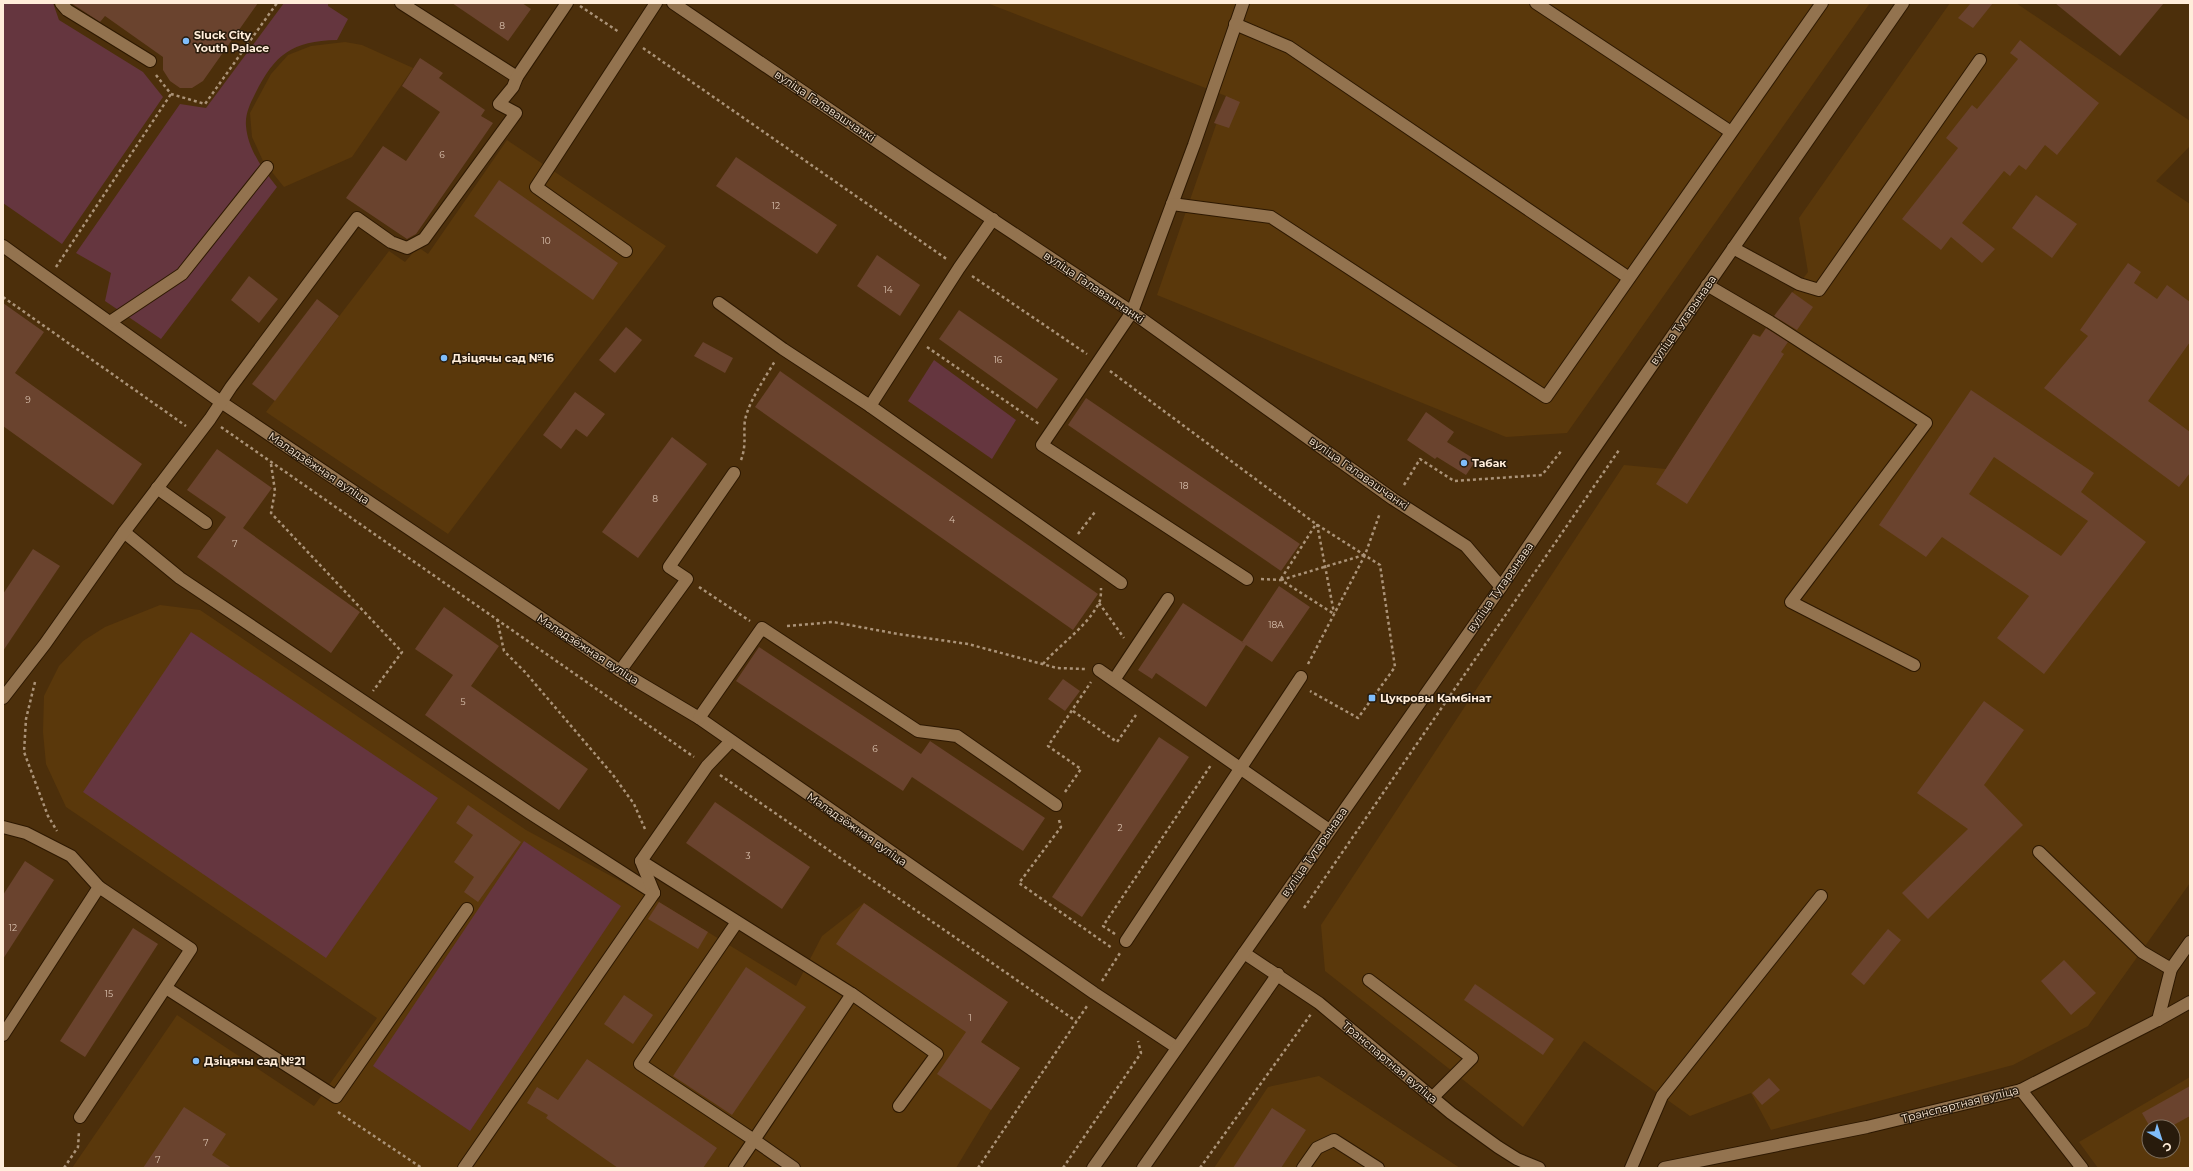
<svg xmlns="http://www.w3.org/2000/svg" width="2193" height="1171" font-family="Montserrat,sans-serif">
<rect width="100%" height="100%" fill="#4c2f0b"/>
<g fill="#5a380b" fill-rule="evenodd">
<polygon points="987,3 1870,3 1567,433 1506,437 1157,295 1226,96"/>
<polygon points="1950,3 2016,3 2190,121 2190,146 2156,181 2190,204 2190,883 2088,1026 2013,1065 1771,1130 1751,1093 1690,1116 1584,1041 1523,1127 1325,971 1321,925 1624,465 1666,469 1753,334 1760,336 1808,272 1799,218"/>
<polygon points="345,42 362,45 413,68 352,157 284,187 263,161 252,137 250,113 271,74 288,55 311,46"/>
<polygon points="507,140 666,246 448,534 266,412 389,251 405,262 418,247 428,254"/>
<polygon points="160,605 200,610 526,830 659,902 796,986 822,936 864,903 1008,1002 981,1042 1020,1068 991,1110 956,1168 72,1168 177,1015 314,1106 377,1018 66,807 46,764 43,732 44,696 59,666 83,641 105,627"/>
<polygon points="1319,1076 1460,1168 1214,1168 1268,1087"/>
<path d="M2190,1077V1168H2098L2079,1142ZM2149,1127H2173V1151H2149Z"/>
</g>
<g fill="#65363f">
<polygon points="3,3 53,3 59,20 143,72 163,97 62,244 3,203"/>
<path d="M284,3H328V6L348,19L337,40C292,41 275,54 255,94C250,104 245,114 246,126C248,150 263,169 277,187L161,339L105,301L111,273L76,253L180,104L206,108Z"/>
<polygon points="934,360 1016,420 992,459 908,401"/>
<polygon points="191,632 438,798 326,958 83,792"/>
<polygon points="524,841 621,906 470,1131 373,1066"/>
</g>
<g fill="#6a432e" fill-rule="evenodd">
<polygon points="71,3 258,3 203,81 192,88 180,88 170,81 163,70 163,57 105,16 100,22"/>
<polygon points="452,3 522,3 531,9 508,41"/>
<polygon points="1971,3 1993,3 1973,28 1958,18"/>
<polygon points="2055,3 2164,3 2120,56"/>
<polygon points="2020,40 2099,103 2057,155 2045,145 2026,170 2019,165 2010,176 2004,171 1962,223 1995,249 1982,263 1951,237 1941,250 1902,219 1958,148 1946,138 1972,105 1977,109 2018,59 2010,53"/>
<polygon points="420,58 443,73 439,78 485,110 481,116 493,123 416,234 407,239 346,198 383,146 406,161 440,112 402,86"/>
<polygon points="1226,96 1240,102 1229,128 1214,123"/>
<polygon points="736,157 837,225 817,254 716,186"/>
<polygon points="499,180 618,263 593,300 474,216"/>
<polygon points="2036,195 2077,224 2052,258 2012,228"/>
<polygon points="877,255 920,285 900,316 857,286"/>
<polygon points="2128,263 2141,272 2134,283 2157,299 2167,285 2190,302 2190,342 2148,401 2190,432 2190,473 2179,487 2044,388 2088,336 2080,330"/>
<polygon points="249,276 278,299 259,323 231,300"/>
<polygon points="1792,292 1813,307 1797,330 1774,316"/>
<polygon points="317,299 339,316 275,401 252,384"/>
<polygon points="3,303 44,332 15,373 142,464 113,505 3,426"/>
<polygon points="959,310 1058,379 1037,409 939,339"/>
<polygon points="626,327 642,340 615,373 599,360"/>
<polygon points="1766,328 1788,342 1781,352 1784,354 1687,504 1656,484 1753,334 1760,337"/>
<polygon points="703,342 733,358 725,373 694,356"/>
<polygon points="780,371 1098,594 1073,630 755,407"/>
<path d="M1971,390L2094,473L2081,492L2146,542L2044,674L1997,638L2029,596L1942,537L1926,557L1879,525ZM1994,457L2088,521L2061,556L1969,494Z"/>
<polygon points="575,392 605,414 587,437 576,429 561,449 543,435"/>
<polygon points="1086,398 1300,544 1281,571 1068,425"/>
<polygon points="1426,412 1454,432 1447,442 1476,460 1466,475 1437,457 1435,459 1407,440"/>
<polygon points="672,437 707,464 638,558 602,532"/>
<polygon points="217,449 272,488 243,528 360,612 331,653 197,557 226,517 187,490"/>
<polygon points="33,549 60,566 3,651 3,594"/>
<polygon points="1279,586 1310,607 1272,662 1246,645 1206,707 1156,673 1152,679 1138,670 1183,603 1244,643 1242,642"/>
<polygon points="444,607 499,646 471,686 588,769 559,810 425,715 453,675 415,649"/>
<polygon points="759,647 921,754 930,741 1045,818 1023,851 912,777 903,791 736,681"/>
<polygon points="1063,679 1080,691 1065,711 1048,699"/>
<polygon points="1984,701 2024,730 1984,785 2023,825 1928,919 1902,893 1968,829 1917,793"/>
<polygon points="1159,737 1189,757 1082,917 1052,897"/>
<polygon points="715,802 810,867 782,909 686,843"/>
<polygon points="468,805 521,842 478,902 464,892 474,877 454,862 473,835 456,823"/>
<polygon points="25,861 54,880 3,959 3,895"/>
<polygon points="659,902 708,932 698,949 648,919"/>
<polygon points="864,903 1008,1002 981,1042 1020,1068 991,1110 937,1074 966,1032 836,944"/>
<polygon points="133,928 158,944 85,1057 60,1041"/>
<polygon points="1888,929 1901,940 1864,985 1851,974"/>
<polygon points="2064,960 2096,993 2071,1015 2041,981"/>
<polygon points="746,967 806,1007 732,1115 673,1076"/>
<polygon points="1475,984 1554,1039 1543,1055 1464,1000"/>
<polygon points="624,995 653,1015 633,1044 604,1024"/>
<polygon points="587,1059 717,1148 703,1168 618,1168 546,1118 548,1115 527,1103 537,1087 558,1100"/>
<polygon points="1769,1078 1780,1090 1762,1105 1752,1093"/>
<polygon points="2190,1086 2190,1116 2170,1127 2150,1127 2142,1113"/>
<polygon points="184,1107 226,1134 212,1155 232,1168 143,1168"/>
<polygon points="1272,1108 1306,1130 1281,1168 1233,1168"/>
</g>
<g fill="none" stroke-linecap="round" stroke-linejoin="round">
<g stroke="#2d1800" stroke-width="14">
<g id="minor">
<polyline points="61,3 67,10 150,61"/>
<polyline points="401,3 517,77"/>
<polyline points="673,3 930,178 1132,312 1393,499 1466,546 1501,587"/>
<polyline points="1243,3 1194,145 1132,312 1042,445 1247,579"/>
<polyline points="1536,3 1731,132"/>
<polyline points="1235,24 1289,47 1629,278"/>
<polyline points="1172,204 1271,217 1546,397 1822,3"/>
<polyline points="3,246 221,402 620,671 699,718 1094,993 1176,1047"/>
<polyline points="1733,248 1799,284 1819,290 1980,60"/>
<polyline points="626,251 536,187 656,3"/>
<polyline points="1707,285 1770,322 1926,423 1791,602 1914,665"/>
<polyline points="719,303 783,349 870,406 1121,583"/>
<polyline points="110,322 182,274 267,167"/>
<polyline points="870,406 959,268 993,219"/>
<polyline points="157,488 206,523"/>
<polyline points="124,532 180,578 530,813 654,893"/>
<polyline points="1099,670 1329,830"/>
<polyline points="620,671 687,579 669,567 734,473"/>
<polyline points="1114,680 1168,599"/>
<polyline points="3,698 45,644 124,532 210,419 231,387 357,218 391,242 407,248 424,239 516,113 499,104 513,87 517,77 567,3"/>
<polyline points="699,718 762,628 918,731 957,736 1056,805"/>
<polyline points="3,827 26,833 71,856 99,887"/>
<polyline points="2039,852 2142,952 2171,969"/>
<polyline points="641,861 852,994 937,1054 899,1106"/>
<polyline points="654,893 641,861 707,766 731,741"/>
<polyline points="1126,941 1301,677"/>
<polyline points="1244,953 1319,1003 1451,1113 1498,1147 1517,1159 1539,1168"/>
<polyline points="1369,980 1472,1058 1432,1098"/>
<polyline points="166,988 336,1097 467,909"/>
<polyline points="2158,1020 2171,969 2190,942"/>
<polyline points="3,1035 99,887 191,949 80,1117"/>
<polyline points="2021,1090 2082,1168"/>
<polyline points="464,1168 654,893"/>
<polyline points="735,1168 754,1140 640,1064 737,922"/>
<polyline points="794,1168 754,1140 852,994"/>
<polyline points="1093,1168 1501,587 1583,465 1903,3"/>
<polyline points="1143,1168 1278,974"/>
<polyline points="1303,1168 1317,1148 1334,1140 1378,1168"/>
<polyline points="1631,1168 1662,1096 1821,896"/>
<polyline points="1664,1168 1867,1127 2021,1090 2158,1020 2190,1002"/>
</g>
</g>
<g stroke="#ab9378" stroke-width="2.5" stroke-dasharray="3 3" stroke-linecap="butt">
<polyline points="580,6 619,32"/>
<polyline points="643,48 948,260"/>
<polyline points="156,75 171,94 205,104 277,3"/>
<polyline points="56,267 171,94"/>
<polyline points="972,276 1087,354"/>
<polyline points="3,297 186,426"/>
<polyline points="927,347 1039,424"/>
<polyline points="1110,371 1316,524 1380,565 1395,667 1358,718 1310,691"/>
<polyline points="221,427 694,757"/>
<path d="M741,460C747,444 743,434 745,420C749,401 765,378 775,361"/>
<polyline points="271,464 275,491 271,513 402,652 373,691"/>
<polyline points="1404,485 1420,459 1454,481 1542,475 1562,450"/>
<polyline points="1317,524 1334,613"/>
<polyline points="1078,534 1095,512"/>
<polyline points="1261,579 1281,580 1334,614"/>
<polyline points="1281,579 1316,524"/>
<polyline points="1281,580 1364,555"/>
<polyline points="699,587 750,621"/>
<polyline points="1099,603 1124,638"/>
<polyline points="497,619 504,651 525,672 613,775 634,804 645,829"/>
<polyline points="787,626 833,622 898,634 968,644 1057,668 1085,669"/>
<path d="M1043,664C1060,644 1086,628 1099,603C1101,599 1101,593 1101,588"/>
<polyline points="1308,664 1365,555 1380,513"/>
<polyline points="35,682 26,719 24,752 48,816 57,831"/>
<polyline points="1073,711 1117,742 1136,715"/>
<polyline points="720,775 1076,1021"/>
<polyline points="1065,792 1081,769 1048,746 1091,682"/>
<polyline points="1059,820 1061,827 1019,883 1112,948"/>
<polyline points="1304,908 1619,450"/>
<polyline points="1115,934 1103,926 1211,765"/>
<polyline points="1102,981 1120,953"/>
<polyline points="338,1112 422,1168"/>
<polyline points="64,1168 78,1147 79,1131"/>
<polyline points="978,1168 1087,1006"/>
<polyline points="1063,1168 1141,1053 1138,1041"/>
<polyline points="1200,1168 1311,1014"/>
</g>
<use href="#minor" stroke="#93734f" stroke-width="12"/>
</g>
<g fill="#7fbdfa" stroke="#281b0c" stroke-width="1.5">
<circle cx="186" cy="41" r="4"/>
<circle cx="444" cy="358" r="4"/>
<circle cx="1464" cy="463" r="4"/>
<rect x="1368" y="694" width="8" height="8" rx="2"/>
<circle cx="196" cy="1061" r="4"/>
</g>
<g text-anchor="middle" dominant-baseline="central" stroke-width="3" stroke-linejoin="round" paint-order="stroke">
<g font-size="9" fill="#dac2af">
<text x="502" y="25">8</text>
<text x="442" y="154">6</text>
<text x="776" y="205">12</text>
<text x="546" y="240">10</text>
<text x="888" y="289">14</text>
<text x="998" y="359">16</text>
<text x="28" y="399">9</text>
<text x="1184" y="485">18</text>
<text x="655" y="498">8</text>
<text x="952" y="519">4</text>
<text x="235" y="543">7</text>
<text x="1276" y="624">18А</text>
<text x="463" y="701">5</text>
<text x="875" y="748">6</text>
<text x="1120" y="827">2</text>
<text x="748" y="855">3</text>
<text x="13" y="927">12</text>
<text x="109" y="993">15</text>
<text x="970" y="1017">1</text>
<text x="206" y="1142">7</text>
<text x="158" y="1159">7</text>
</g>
<g font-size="11" font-weight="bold" fill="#ffedda" stroke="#281b0c" text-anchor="start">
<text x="194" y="35">Sluck City<tspan x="194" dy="13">Youth Palace</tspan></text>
<text x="452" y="358">Дзіцячы сад №16</text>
<text x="1472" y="463">Табак</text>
<text x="1380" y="698">Цукровы Камбінат</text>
<text x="204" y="1061">Дзіцячы сад №21</text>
</g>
<g font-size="11" fill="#ffedda" stroke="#281b0c">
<text transform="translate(825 106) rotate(34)">вуліца Галавашчанкі</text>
<text transform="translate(1094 287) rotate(34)">вуліца Галавашчанкі</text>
<text transform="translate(1683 320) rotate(-55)">вуліца Тутарынава</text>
<text transform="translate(319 468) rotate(34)">Маладзёжная вуліца</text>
<text transform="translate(1359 473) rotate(35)">вуліца Галавашчанкі</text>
<text transform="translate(1500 587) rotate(-55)">вуліца Тутарынава</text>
<text transform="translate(588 649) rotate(33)">Маладзёжная вуліца</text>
<text transform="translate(857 829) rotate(35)">Маладзёжная вуліца</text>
<text transform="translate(1314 852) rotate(-55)">вуліца Тутарынава</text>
<text transform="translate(1390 1062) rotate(40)">Транспартная вуліца</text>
<text transform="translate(1960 1104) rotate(-14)">Транспартная вуліца</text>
</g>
</g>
<rect width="2193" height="1171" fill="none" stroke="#ffedda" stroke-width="8"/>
<g transform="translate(2161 1139) rotate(141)"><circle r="19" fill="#281b0c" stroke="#7e6f5e"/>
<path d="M0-3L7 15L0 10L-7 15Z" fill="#7fbdfa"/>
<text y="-6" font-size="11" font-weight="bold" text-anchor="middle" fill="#ffedda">С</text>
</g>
</svg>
